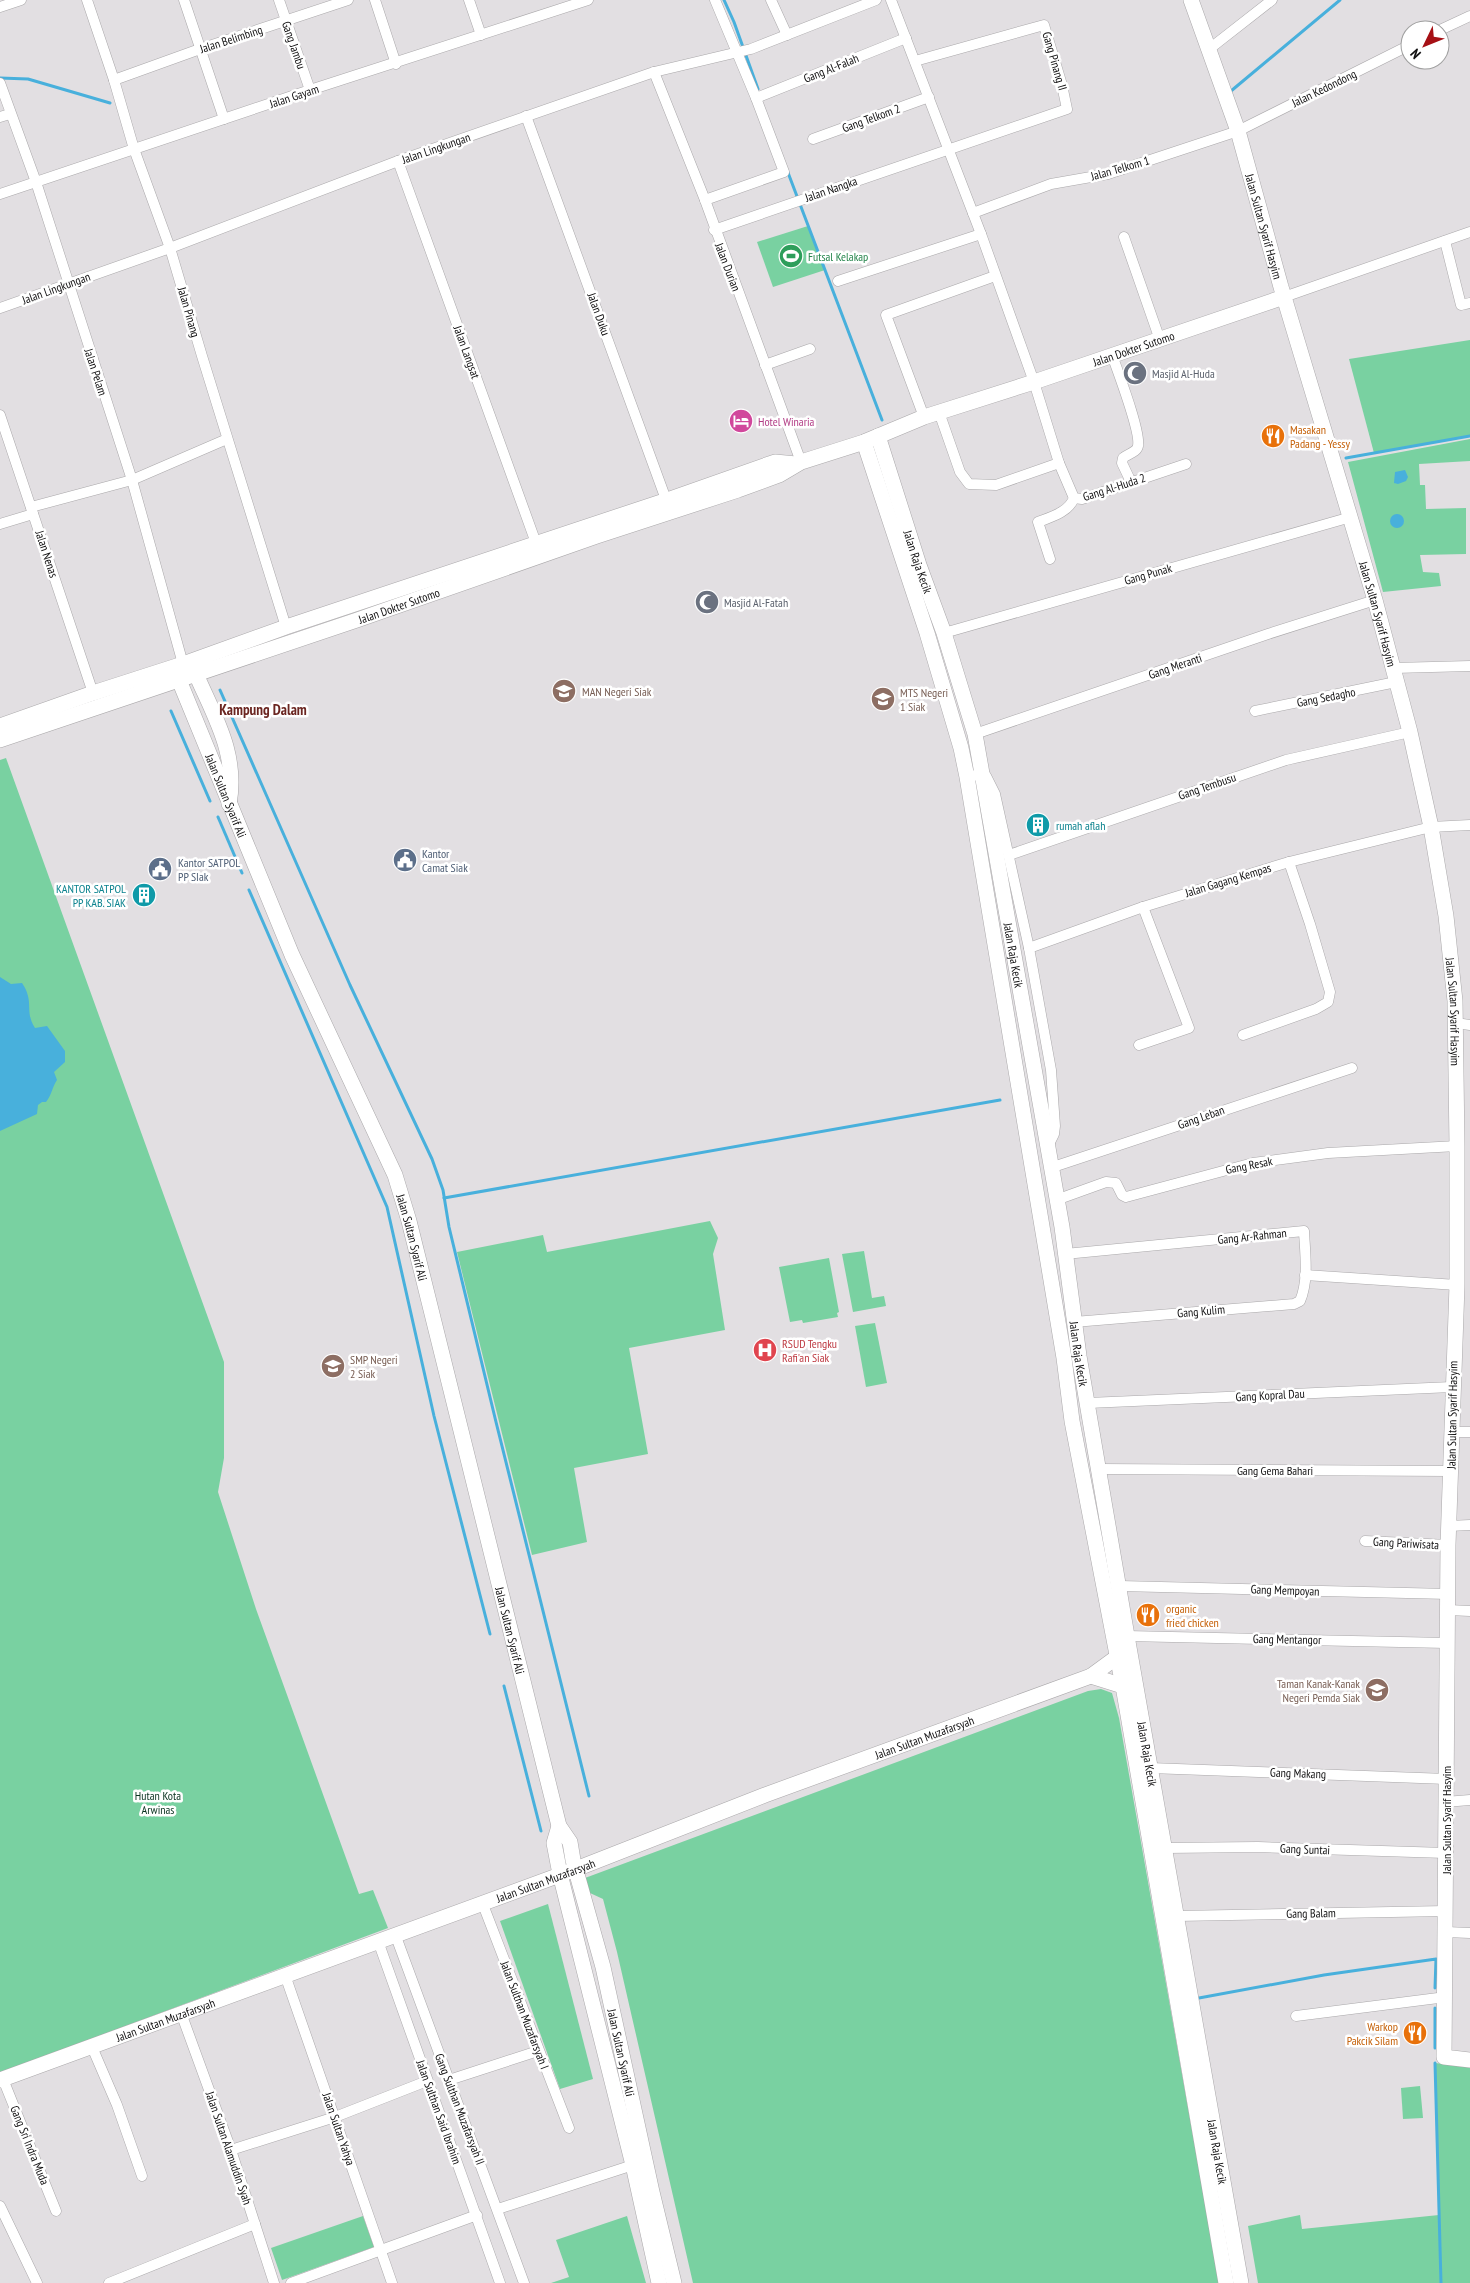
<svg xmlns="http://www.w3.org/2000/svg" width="1470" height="2283" font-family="'PT Sans Narrow',sans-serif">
<rect width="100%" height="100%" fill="#e2dfe2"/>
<g fill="#79d1a1">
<polygon points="808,226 825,270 773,287 757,242"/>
<polygon points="1470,340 1470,436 1374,453 1349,359"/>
<polygon points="1470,439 1470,461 1419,464 1420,485 1425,485 1426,509 1466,508 1466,554 1420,555 1423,572 1439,573 1441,586 1383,592 1348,462"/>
<polygon points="6,758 224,1362 224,1458 218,1492 256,1609 359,1894 373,1890 388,1928 0,2073 0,760"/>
<polygon points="710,1221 718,1238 713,1254 725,1330 629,1348 648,1454 574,1468 587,1542 532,1555 457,1252 543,1235 547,1252"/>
<polygon points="864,1251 872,1298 884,1296 886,1306 853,1312 842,1254"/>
<polygon points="829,1258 839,1312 837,1313 838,1317 803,1323 802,1320 790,1322 779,1267"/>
<polygon points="875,1323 887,1383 866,1387 855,1326"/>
<polygon points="1101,1689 1112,1693 1119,1718 1219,2283 693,2283 617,1952 603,1899 590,1893 585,1878 1088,1691"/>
<polygon points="548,1904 593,2079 560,2089 500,1921"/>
<polygon points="1435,2063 1470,2067 1470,2283 1258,2283 1248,2226 1300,2215 1302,2229 1439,2215"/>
<polygon points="1420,2086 1423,2118 1403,2119 1401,2088"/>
<polygon points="363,2216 374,2247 282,2280 271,2248"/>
<polygon points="627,2216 646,2283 551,2283 569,2277 556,2240"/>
</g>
<g fill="#48b0dc">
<polygon points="1405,470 1408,477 1406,481 1398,484 1394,483 1395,472"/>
<circle cx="1397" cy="521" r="7"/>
<path d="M0,977L11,984L22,983C35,1002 24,1011 35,1028L47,1026L65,1051V1062L54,1072L57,1080C52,1087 52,1095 46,1102H42L38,1105L37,1114L0,1131Z"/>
</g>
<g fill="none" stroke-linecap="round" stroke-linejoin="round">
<g stroke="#48b0dc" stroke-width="3">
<polyline points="724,0 734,22 758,89"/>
<polyline points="0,78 28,79 110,103"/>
<polyline points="1231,91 1340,0"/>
<polyline points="787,170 882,420"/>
<polyline points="1346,458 1470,436"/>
<polyline points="220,690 350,985 432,1159 443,1190 449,1227 496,1422 589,1796"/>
<polyline points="171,711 210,801"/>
<polyline points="218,817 242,873"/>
<polyline points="249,890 387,1207 434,1416 490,1634"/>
<polyline points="444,1198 1000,1100"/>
<polyline points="504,1686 541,1831"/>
<polyline points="1199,1998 1324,1975 1436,1959 1435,1988"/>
<polyline points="1435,2008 1435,2048"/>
<polyline points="1435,2063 1441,2283"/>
</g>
<g stroke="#aaa8aa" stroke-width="11">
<g id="street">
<polyline points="87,0 114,80 134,149 170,248 202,356 286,627"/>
<polyline points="184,0 224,119"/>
<polyline points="279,0 310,90"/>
<polyline points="375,0 396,64"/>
<polyline points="469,0 481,35"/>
<polyline points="771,0 787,35"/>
<polyline points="891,0 981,234 1034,382 1059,463 1074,498 1082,499 1186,464"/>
<polyline points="0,7 21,0"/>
<polyline points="1440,30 1470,16"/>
<polyline points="1208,50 1272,0"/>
<polyline points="654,72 705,200 801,462"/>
<polyline points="114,80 200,49 348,0"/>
<polyline points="0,83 36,182 132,480 183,664"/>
<polyline points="756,98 906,38"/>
<polyline points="526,116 668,505"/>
<polyline points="0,117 10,114"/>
<polyline points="813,139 929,97"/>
<polyline points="398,161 536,543"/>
<polyline points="0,194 310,90 588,0"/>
<polyline points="705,200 784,172 756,98 715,0"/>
<polyline points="973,213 1051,184 1108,174 1238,131 1410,45"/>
<polyline points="714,230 1067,109 1062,85 1044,25 915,61"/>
<polyline points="1124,237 1160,340"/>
<polyline points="1445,241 1461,305 1470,303"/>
<polyline points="838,281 981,234"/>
<polyline points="1284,297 1470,232"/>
<polyline points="0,308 170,248 398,161 654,72 751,49 876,0"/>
<path d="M1112,355C1118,372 1141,432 1138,446C1137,452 1128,454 1123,458L1122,463L1131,482"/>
<polyline points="765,365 810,349"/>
<polyline points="939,412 960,472 969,484 996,485 1059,463"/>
<polyline points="0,415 93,693"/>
<polyline points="924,417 886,315 995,276"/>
<polyline points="31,507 132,480 227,439"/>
<polyline points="0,524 33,514"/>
<path d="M1050,559L1038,522C1051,517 1069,512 1074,498"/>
<polyline points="944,633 1351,517"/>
<polyline points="1394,668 1470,666"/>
<polyline points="1255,711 1396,682"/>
<polyline points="975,734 1268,634 1375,600"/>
<polyline points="967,777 982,774 986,776 995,794 1029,948 1051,1070 1055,1126 1054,1134 1048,1146"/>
<polyline points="1009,855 1286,760 1410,732"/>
<polyline points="1029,948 1143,907 1289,862 1431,827 1470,825"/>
<polyline points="1456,1023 1470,1025"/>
<polyline points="1243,1035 1316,1009 1328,1002 1330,992 1310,924 1289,862"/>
<polyline points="1139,1045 1189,1028 1143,907"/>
<polyline points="1050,1168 1352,1068"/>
<polyline points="1056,1200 1106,1182 1116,1183 1122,1195 1126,1197 1253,1163 1328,1153 1457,1146"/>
<path d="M1065,1254L1304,1231C1305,1253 1309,1280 1300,1301L1294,1304L1074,1322"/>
<polyline points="1305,1275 1457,1285"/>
<polyline points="1088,1403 1452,1387"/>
<polyline points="1451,1432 1470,1432"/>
<polyline points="1099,1469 1450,1471"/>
<polyline points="1449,1526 1470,1525"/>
<polyline points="1365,1541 1448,1545"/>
<polyline points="1120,1586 1449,1594"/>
<polyline points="1448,1610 1470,1611"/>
<polyline points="1127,1636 1447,1643"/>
<polyline points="1150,1768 1447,1779"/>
<polyline points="1445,1802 1470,1800"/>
<polyline points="1165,1848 1258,1847 1446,1853"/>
<polyline points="482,1902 569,2128"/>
<polyline points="1177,1916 1446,1911"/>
<polyline points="1446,1932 1470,1933"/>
<polyline points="395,1934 524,2283"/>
<polyline points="378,1941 500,2283"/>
<polyline points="285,1975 392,2283"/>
<polyline points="181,2013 231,2150 274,2283"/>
<polyline points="1296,2016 1446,1997"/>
<polyline points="92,2047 117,2105 142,2176"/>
<polyline points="3,2079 56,2211"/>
<polyline points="449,2080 538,2051"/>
<polyline points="231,2150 335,2117 427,2081"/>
<polyline points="0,2206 37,2283"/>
<polyline points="498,2209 633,2165"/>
<polyline points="109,2283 255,2224"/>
<polyline points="291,2283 477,2215"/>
</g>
</g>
<g stroke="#aaa8aa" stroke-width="16">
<g id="secondary">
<path id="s1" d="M1191,0L1238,131L1281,287L1375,600L1410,732L1431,827L1446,916L1455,1001L1457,1146V1285L1448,1545L1444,2057L1470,2060"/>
<path id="s2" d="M878,436L919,565L944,633L975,734L1062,1227L1079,1356L1127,1636L1241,2283"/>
<polyline points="864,442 927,633 961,748 967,777 1064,1358 1072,1421 1123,1686 1226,2283"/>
<path d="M196,674C215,718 238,754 229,804"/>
<path id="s3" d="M179,680L292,955L395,1175L409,1221L559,1826L570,1842L573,1860L603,1967L652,2192L674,2283"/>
<polyline points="0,726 93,693 183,664 286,627 667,500 775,462 796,464"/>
<path id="s4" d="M0,740L357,620L597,536L738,490L779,475L801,462L864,442L924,417L1034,382L1284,297"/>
<polyline points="1091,1676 1123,1686"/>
<polyline points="559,1826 554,1843 560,1874 633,2165 659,2283"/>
<path id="s5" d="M0,2080L576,1869L765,1795L1091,1676L1117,1657"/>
</g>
</g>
<use href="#street" stroke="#fff" stroke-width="10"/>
<use href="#secondary" stroke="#fff" stroke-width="15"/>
</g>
<defs>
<g id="stadium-disc" transform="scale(1.25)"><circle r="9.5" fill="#2e9e5b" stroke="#fff"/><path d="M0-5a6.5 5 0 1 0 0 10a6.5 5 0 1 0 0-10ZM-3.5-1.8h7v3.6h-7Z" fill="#fff"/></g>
<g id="mosque-disc" transform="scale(1.25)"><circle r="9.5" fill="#6b7280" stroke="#fff"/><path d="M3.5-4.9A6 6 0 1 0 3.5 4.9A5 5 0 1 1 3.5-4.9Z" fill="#fff"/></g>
<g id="hotel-disc" transform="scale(1.25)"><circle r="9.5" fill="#d1479c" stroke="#fff"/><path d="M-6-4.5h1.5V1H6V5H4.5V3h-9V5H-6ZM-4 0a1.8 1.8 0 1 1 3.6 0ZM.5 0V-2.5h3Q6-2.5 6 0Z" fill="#fff"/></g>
<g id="restaurant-disc" transform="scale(1.25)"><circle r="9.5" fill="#e8710a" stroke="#fff"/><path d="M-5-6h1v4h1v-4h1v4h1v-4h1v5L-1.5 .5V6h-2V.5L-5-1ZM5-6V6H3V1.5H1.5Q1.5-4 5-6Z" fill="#fff"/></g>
<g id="school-disc" transform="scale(1.25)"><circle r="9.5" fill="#8d6e63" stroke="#fff"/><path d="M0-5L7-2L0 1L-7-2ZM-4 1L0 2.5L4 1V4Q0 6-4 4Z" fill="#fff"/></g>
<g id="building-disc" transform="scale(1.25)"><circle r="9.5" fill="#0f9aa8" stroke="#fff"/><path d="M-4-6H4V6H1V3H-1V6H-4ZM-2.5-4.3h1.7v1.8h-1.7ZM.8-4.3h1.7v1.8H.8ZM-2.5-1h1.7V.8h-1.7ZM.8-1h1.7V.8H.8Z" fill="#fff"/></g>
<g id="civic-disc" transform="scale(1.25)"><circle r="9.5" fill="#5c6f8a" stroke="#fff"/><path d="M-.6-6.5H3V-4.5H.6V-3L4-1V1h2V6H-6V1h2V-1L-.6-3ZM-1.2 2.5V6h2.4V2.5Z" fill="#fff"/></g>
<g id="hospital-disc" transform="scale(1.25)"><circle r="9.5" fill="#e0444e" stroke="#fff"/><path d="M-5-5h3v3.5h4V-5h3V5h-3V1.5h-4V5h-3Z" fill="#fff"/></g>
</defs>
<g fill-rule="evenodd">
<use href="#stadium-disc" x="791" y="256"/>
<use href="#mosque-disc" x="1135" y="373"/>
<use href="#hotel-disc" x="741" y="421"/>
<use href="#restaurant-disc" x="1273" y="436"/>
<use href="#mosque-disc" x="707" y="602"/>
<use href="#school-disc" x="564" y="691"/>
<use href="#school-disc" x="883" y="699"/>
<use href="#building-disc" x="1038" y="825"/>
<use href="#civic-disc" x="405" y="860"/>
<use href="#civic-disc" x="160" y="869"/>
<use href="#building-disc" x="144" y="895"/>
<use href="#hospital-disc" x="765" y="1350"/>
<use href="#school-disc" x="333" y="1366"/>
<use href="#restaurant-disc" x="1148" y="1615"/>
<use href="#school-disc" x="1377" y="1690"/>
<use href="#restaurant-disc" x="1415" y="2033"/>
</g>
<g text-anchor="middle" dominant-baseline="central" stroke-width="5" stroke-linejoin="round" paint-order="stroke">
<g font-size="12" fill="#100f10" stroke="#fff">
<text transform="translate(231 39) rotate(-18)">Jalan Belimbing</text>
<text transform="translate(294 45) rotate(71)">Gang Jambu</text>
<text transform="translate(1055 61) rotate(74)">Gang Pinang II</text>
<text transform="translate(831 68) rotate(-22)">Gang Al-Falah</text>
<text transform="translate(1324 88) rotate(-26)">Jalan Kedondong</text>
<text transform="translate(294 96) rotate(-18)">Jalan Gayam</text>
<text transform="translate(871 118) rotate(-20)">Gang Telkom 2</text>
<text transform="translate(436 148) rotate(-19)">Jalan Lingkungan</text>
<text transform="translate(1120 168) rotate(-16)">Jalan Telkom 1</text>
<text transform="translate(831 189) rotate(-19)">Jalan Nangka</text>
<text stroke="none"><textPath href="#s1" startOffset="238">Jalan Sultan Syarif Hasyim</textPath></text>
<text transform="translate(728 267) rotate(69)">Jalan Durian</text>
<text transform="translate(56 288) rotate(-20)">Jalan Lingkungan</text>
<text transform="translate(189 312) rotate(74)">Jalan Pinang</text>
<text transform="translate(599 314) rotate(70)">Jalan Duku</text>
<text stroke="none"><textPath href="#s4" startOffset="1200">Jalan Dokter Sutomo</textPath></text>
<text transform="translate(467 352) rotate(70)">Jalan Langsat</text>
<text transform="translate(96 372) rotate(72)">Jalan Pelam</text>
<text transform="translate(1114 487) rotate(-18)">Gang Al-Huda 2</text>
<text transform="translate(47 554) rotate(72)">Jalan Nenas</text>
<text stroke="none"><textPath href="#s2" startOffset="132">Jalan Raja Kecik</textPath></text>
<text transform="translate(1148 574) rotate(-16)">Gang Punak</text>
<text stroke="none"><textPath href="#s4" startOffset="421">Jalan Dokter Sutomo</textPath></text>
<text stroke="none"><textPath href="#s1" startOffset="642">Jalan Sultan Syarif Hasyim</textPath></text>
<text transform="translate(1175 666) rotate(-19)">Gang Meranti</text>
<text transform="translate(1326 697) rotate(-11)">Gang Sedagho</text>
<text transform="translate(1207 786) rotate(-19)">Gang Tembusu</text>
<text stroke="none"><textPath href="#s3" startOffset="125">Jalan Sultan Syarif Ali</textPath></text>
<text transform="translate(1228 880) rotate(-17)">Jalan Gagang Kempas</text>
<text stroke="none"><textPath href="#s2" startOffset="538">Jalan Raja Kecik</textPath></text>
<text stroke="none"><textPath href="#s1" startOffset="1048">Jalan Sultan Syarif Hasyim</textPath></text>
<text transform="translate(1201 1117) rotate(-19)">Gang Leban</text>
<text transform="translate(1249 1165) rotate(-11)">Gang Resak</text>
<text transform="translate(1252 1236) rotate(-6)">Gang Ar-Rahman</text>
<text stroke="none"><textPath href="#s3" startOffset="605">Jalan Sultan Syarif Ali</textPath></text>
<text transform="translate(1201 1311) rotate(-5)">Gang Kulim</text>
<text stroke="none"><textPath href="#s2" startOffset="942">Jalan Raja Kecik</textPath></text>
<text transform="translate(1270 1395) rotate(-3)">Gang Kopral Dau</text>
<text transform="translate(1452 1415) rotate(-89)">Jalan Sultan Syarif Hasyim</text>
<text x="1275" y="1470">Gang Gema Bahari</text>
<text transform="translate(1406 1543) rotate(3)">Gang Pariwisata</text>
<text transform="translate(1285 1590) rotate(2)">Gang Mempoyan</text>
<text stroke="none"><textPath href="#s3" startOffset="1010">Jalan Sultan Syarif Ali</textPath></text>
<text transform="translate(1287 1639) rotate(1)">Gang Mentangor</text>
<text stroke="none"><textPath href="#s5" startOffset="986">Jalan Sultan Muzafarsyah</textPath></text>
<text stroke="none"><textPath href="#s2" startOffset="1348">Jalan Raja Kecik</textPath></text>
<text transform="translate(1298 1773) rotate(2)">Gang Makang</text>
<text transform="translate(1446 1820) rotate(-90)">Jalan Sultan Syarif Hasyim</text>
<text transform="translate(1305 1849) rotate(2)">Gang Suntai</text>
<text stroke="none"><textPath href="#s5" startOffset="581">Jalan Sultan Muzafarsyah</textPath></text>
<text transform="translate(1311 1913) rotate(-1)">Gang Balam</text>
<text transform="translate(525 2015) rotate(69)">Jalan Sulthan Muzafarsyah I</text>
<text stroke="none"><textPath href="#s5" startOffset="176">Jalan Sultan Muzafarsyah</textPath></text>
<text stroke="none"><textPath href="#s3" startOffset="1448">Jalan Sultan Syarif Ali</textPath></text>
<text transform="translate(460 2109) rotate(69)">Gang Sulthan Muzafarsyah II</text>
<text transform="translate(439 2112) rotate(70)">Jalan Sulthan Said Ibrahim</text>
<text transform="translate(339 2129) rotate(71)">Jalan Sultan Yahya</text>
<text transform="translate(30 2145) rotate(68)">Gang Sri Indra Muda</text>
<text transform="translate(229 2148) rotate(71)">Jalan Sultan Alamuddin Syah</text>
<text stroke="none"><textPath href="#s2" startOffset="1752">Jalan Raja Kecik</textPath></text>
</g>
<g font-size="12" fill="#27864d" stroke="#fff" text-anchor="start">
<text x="808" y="256">Futsal Kelakap</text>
</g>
<g font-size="12" fill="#5b616d" stroke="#fff" text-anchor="start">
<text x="1152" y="373">Masjid Al-Huda</text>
<text x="724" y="602">Masjid Al-Fatah</text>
</g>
<g font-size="12" fill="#b23c85" stroke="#fff" text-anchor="start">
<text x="758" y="421">Hotel Winaria</text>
</g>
<g font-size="12" fill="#c56008" stroke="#fff" text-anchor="start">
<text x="1290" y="429">Masakan<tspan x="1290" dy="14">Padang - Yessy</tspan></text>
<text x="1166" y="1608">organic<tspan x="1166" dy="14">fried chicken</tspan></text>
<text x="1398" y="2026" text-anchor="end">Warkop<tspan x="1398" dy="14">Pakcik Silam</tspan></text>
</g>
<g font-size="12" fill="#785e54" stroke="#fff" text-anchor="start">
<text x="582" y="691">MAN Negeri Siak</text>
<text x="900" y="692">MTS Negeri<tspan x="900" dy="14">1 Siak</tspan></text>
<text x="350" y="1359">SMP Negeri<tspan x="350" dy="14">2 Siak</tspan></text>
<text x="1360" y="1683" text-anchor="end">Taman Kanak-Kanak<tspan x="1360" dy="14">Negeri Pemda Siak</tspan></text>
</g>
<g font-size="12" fill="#0d838f" stroke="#fff" text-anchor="start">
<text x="1056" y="825">rumah aflah</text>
<text x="126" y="888" text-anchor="end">KANTOR SATPOL<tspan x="126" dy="14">PP KAB. SIAK</tspan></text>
</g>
<g font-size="12" fill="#4e5e75" stroke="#fff" text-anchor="start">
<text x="422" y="853">Kantor<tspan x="422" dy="14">Camat Siak</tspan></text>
<text x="178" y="862">Kantor SATPOL<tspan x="178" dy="14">PP SIak</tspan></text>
</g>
<g font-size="12" fill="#be3a42" stroke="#fff" text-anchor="start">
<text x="782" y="1343">RSUD Tengku<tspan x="782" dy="14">Rafi'an Siak</tspan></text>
</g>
<g font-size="12" fill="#0a3320" stroke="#fff">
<text x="158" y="1795">Hutan Kota<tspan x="158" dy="14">Arwinas</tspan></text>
</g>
<g font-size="15" font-weight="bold" fill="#6b2621" stroke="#fff">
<text x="263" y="709">Kampung Dalam</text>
</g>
</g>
<g transform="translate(1425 45) rotate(227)"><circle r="24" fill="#ffffff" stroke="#9f9f9f"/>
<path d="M0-4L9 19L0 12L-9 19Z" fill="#a61015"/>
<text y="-8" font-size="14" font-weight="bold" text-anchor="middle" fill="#100f10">N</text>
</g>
</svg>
